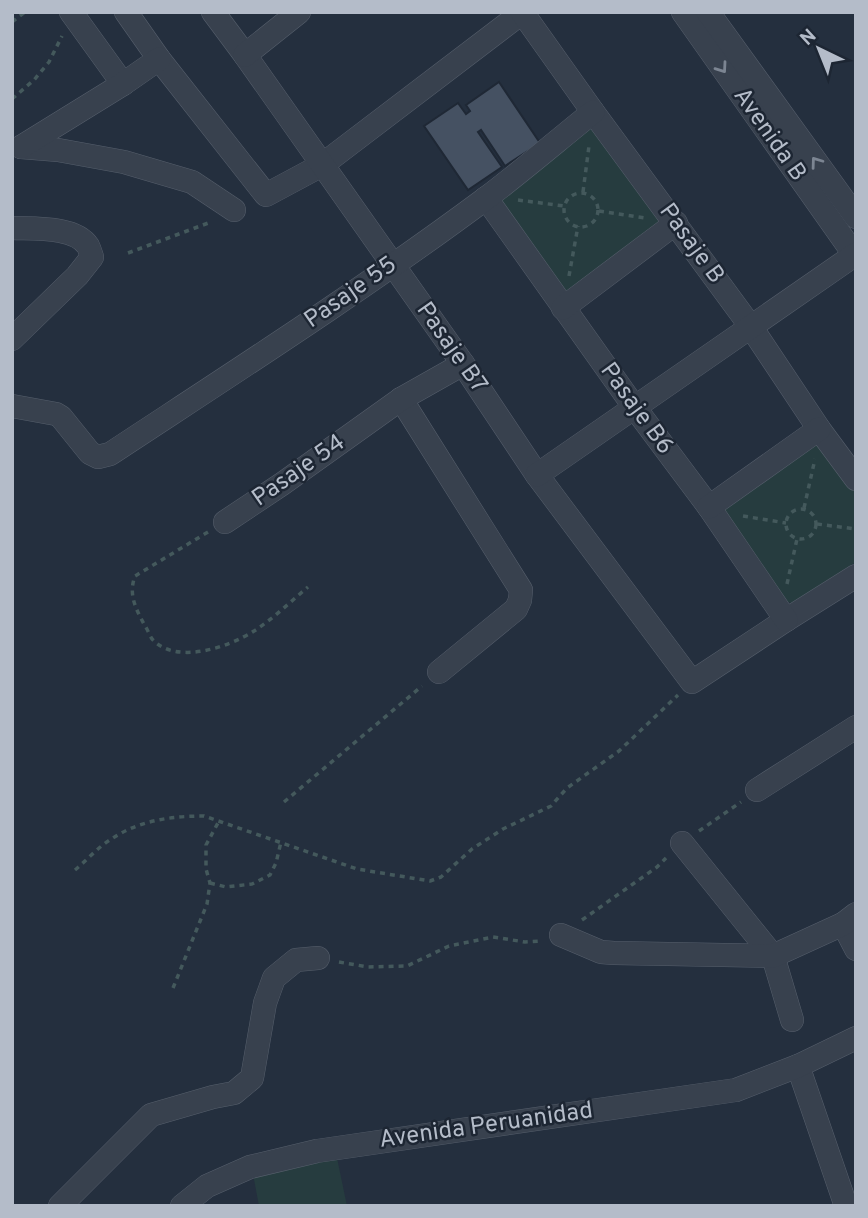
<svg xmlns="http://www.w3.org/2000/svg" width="868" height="1218" font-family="Overpass,sans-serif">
<rect width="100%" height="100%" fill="#242f3e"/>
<g fill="#263c3f">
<polygon points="591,122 660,215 659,223 569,292 563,289 496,196"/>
<polygon points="821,442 856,492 856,562 792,603 784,601 723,519 724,504 805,444"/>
<polygon points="337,1158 347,1206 259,1206 253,1174"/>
</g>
<polygon fill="#455162" stroke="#1f2835" stroke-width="2" points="499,82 540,143 505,166 481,130 478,132 502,167 468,190 424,126 458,103 466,114 470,111 466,105"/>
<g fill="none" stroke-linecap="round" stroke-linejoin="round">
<g stroke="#565f6c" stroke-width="24">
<g id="minor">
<polyline points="71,12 123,84"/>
<polyline points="126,12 159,59 266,195 322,165 523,12"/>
<polyline points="213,12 245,55 463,364 537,475 692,682 786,620 856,576"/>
<polyline points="522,12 593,112 751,327 819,429 856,479"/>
<polyline points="683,12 856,257"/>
<polyline points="708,12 856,217"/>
<polyline points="245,55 299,12"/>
<polyline points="21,147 58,150 124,162 192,182 234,210"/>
<polyline points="21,147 123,84 159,59"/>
<polyline points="486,198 635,408 709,507 786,620"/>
<path d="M12,228C34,229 75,226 88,246C90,250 91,254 92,257L77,276L12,339"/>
<polyline points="563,308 676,223"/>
<polyline points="401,399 521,590 520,600 516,609 439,672"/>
<path d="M12,406L56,414L61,417L90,453L98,457L110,454C236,371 364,289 485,199C522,171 557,141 593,112"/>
<polyline points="537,475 856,254"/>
<polyline points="709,507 819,429"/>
<polyline points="225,522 282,484 401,399 463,364"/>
<polyline points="757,790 856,727"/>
<polyline points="682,843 773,956 792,1020"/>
<polyline points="843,924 856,949"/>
<polyline points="561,935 601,952 614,953 773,956 843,924 856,914"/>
<polyline points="798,1066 846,1206"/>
<polyline points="60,1206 151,1115 213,1097 234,1093 252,1078 265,1003 274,978 296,960 318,958"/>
<polyline points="182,1206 207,1186 250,1167 317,1151 736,1090 798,1066 856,1038"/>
</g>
</g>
<g stroke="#44595c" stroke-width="3.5" stroke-dasharray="5 5" stroke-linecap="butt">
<polyline points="12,22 25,12"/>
<polyline points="12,99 34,80 49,62 62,36"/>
<polyline points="583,192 589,146"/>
<circle cx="581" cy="210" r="17"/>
<polyline points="518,200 564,206"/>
<polyline points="599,211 645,218"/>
<polyline points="128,253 211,222"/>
<polyline points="569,276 578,226"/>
<polyline points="804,508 815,459"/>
<circle cx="801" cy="524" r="15"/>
<polyline points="743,516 786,523"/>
<polyline points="817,524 856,529"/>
<path d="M208,532L135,576C128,595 136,609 145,626C148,630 150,637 153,640C177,665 229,647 254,631C273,619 290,602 308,587"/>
<polyline points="787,584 797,539"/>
<polyline points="284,802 422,686"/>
<polyline points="699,831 741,802"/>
<path d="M75,870C87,860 99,846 113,838C140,820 173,816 204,816L357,869L430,881L441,877L472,849L503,829L551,806L567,788L619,751L678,695"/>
<polyline points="210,883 226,887 252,884 270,875 276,863 281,842"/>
<polyline points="582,920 657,867 666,858"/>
<polyline points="339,962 368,967 407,966 449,946 493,937 525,942 542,941"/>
<polyline points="173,988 207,904 210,883 206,869 206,845 219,821"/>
</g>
<use href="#minor" stroke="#38414e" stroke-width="23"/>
</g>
<defs><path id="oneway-chevron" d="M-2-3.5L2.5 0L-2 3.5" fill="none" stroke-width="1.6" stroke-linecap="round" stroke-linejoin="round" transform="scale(1.75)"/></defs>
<g stroke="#7c8592">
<use href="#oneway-chevron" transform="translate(722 68) rotate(55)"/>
<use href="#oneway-chevron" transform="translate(816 162) rotate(-126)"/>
</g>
<g text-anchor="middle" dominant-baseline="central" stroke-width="5" stroke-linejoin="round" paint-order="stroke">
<g font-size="24" fill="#b4bcc9" stroke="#1d2633">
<text transform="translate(769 135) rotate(55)">Avenida B</text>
<text transform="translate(691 244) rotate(54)">Pasaje B</text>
<text transform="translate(351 293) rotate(-35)">Pasaje 55</text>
<text transform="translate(451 348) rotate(55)">Pasaje B7</text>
<text transform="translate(636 409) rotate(54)">Pasaje B6</text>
<text transform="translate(299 471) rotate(-35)">Pasaje 54</text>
<text transform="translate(486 1126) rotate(-8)">Avenida Peruanidad</text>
</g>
</g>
<rect width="868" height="1218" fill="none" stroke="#b4bcc9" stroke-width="28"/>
<g transform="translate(819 49) rotate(317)" stroke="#1d2633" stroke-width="5" paint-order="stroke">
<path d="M0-5L12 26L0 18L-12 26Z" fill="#b4bcc9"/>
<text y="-10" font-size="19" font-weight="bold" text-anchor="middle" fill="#b4bcc9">N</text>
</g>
</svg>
